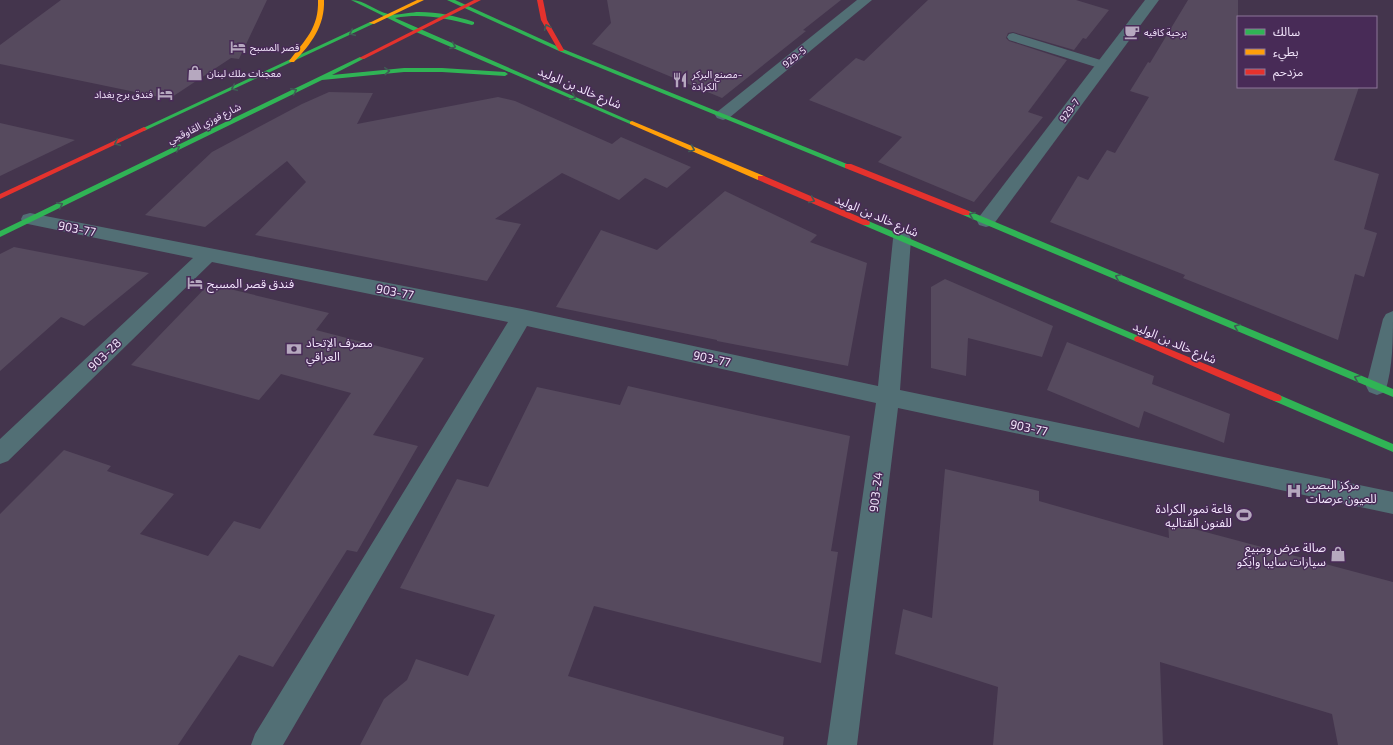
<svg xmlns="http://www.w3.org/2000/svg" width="1393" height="745" font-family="'Exo 2','Noto Sans Arabic',sans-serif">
<rect width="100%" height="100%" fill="#44354d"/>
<g fill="#564a5e">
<polygon points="61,0 267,0 239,59 231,58 169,99 0,64 0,45"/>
<polygon points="607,0 841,0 803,30 806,31 722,98 592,44 611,23"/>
<polygon points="928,0 1076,0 1109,10 1086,39 1083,38 1074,50 1013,32 1008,33 1006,38 1009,41 1067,60 1028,112 1043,117 974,202 878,162 902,137 809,100 856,58 864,61"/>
<polygon points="1188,0 1238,0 1238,87 1359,87 1334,160 1379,174 1364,229 1377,233 1364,277 1355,274 1338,340 1183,278 1185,275 1050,222 1078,176 1088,180 1107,150 1115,153 1149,97 1130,91 1148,62 1150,63"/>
<polygon points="329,92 373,93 357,124 498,97 515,101 612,144 621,137 691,167 667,188 645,178 619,200 562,173 495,219 521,224 487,281 255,235 306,182 287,161 205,227 145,215 212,152 302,104"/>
<polygon points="0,123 75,140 0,176"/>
<polygon points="725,191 817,235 810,242 867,263 848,366 717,341 717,340 556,307 601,230 657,250"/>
<polygon points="14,247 149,273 84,326 61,317 0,371 0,254"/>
<polygon points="945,279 1053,326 1042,357 968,338 966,376 931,368 931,287"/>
<polygon points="209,284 329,313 316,330 424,358 373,435 418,446 357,552 347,550 273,667 239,655 178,745 0,745 0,514 64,450 111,466 107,471 174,494 140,534 208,556 234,521 260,529 351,393 281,374 259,400 131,365"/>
<polygon points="1067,342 1154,376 1152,384 1230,414 1224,443 1144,411 1139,428 1047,390"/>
<polygon points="628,386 850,436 831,551 838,552 821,663 594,606 568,676 784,737 783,745 360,745 384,699 407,680 416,659 468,676 495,615 400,588 457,479 488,487 537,387 620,405"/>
<polygon points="945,469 1039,491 1039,501 1169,538 1168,522 1393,582 1393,745 1338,745 1332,714 1160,662 1163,745 993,745 998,687 895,654 903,609 932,618"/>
</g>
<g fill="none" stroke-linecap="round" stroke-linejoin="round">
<polygon fill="#526f75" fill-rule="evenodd" points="1013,33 1107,62 1109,65 1107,68 1099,68 1009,40 1007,37 1009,34"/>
<g fill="#526f75" fill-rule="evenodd">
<polygon points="857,0 872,0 729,118 723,120 717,118 715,115 717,112"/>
<polygon points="1145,0 1159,0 993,225 986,227 979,225 977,221 979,217"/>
<polygon points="30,213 522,309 878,386 893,239 895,234 902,233 909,234 911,239 900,390 1393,492 1393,514 898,408 857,745 827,745 876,403 527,326 283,745 251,745 255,734 508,322 212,262 8,461 0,464 0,439 193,258 23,223 21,219 23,215"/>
<path d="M1393,311C1393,338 1393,368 1385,392L1377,395L1369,392L1366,386L1383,319L1386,314Z"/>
</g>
<g fill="#30b455" fill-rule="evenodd">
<path d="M351,0C365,0 375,11 388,14C395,16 411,12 419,12C438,12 456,16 474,22V24L472,25C446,18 422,13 395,18L635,123L634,124H630L416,32Z"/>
<polygon points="447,0 455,0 563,49 852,166 851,168 845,168 559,51"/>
<polygon points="370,22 375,23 146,130 144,131 141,129"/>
<polygon points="360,57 365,58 332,75 404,68 442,68 505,72 508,74 505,76 442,72 404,72 322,80 0,237 0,231"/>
<polygon points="963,211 969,211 1393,389 1393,397 963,215"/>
<polygon points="866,220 1141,337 1142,339 1138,342 1135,341 863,225 863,221"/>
<polygon points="1277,394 1393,444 1393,452 1274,401 1272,398 1274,395"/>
</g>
<g fill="#ff9f0a" fill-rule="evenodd">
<path d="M318,0H324C325,26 311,44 294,62H290L289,61C305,40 319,28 318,0Z"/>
<polygon points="417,0 424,0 374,24 369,23"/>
<polygon points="632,121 764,176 765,178 761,180 758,180 630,124 630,122"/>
</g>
<g fill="#e5322d" fill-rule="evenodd">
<polygon points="474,0 481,0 364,59 359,58"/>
<polygon points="537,0 543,0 547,20 564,50 563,51 559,51 541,20"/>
<polygon points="144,127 147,129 146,130 0,199 0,194"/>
<polygon points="845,164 851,164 969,211 970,213 969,215 963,215 845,168"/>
<polygon points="758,176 764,176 869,221 870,223 869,225 863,225 758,180"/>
<polygon points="1138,336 1280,395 1282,398 1280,401 1274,401 1135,341 1134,339 1135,337"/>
</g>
</g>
<defs><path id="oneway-chevron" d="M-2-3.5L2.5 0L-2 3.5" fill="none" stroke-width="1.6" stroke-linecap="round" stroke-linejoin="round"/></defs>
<g stroke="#405b56">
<use href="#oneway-chevron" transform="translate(547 27) rotate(-114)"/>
<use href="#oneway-chevron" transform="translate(352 33) rotate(155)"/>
<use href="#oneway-chevron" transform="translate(453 46) rotate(23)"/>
<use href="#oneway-chevron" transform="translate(387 71) rotate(-4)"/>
<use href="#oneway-chevron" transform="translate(234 88) rotate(155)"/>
<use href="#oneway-chevron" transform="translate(294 91) rotate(-26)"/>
<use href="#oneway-chevron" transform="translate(573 97) rotate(23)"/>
<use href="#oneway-chevron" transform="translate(117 143) rotate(155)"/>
<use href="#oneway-chevron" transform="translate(177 148) rotate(-26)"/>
<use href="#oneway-chevron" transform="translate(692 149) rotate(23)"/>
<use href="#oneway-chevron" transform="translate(812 200) rotate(23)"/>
<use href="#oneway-chevron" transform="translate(60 205) rotate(-26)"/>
<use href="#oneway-chevron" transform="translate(972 215) rotate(-158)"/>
<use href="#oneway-chevron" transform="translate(1118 277) rotate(-157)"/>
<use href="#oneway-chevron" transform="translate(1237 327) rotate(-157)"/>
<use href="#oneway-chevron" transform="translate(1357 378) rotate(-157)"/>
</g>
<defs>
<g id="cafe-bare" transform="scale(1.2)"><path d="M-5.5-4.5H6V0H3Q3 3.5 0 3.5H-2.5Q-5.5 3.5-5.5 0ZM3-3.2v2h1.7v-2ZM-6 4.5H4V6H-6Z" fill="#b6a8bf" stroke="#482b57" stroke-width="2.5" paint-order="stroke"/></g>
<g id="hotel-bare" transform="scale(1.2)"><path d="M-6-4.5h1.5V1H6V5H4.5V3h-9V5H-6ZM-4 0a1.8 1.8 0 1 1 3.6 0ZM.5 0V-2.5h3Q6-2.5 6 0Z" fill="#b6a8bf" stroke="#482b57" stroke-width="2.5" paint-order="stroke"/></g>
<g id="shop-bare" transform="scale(1.2)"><path d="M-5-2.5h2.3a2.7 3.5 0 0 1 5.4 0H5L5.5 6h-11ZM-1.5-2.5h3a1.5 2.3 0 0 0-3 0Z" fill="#b6a8bf" stroke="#482b57" stroke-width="2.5" paint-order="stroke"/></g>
<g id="restaurant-bare" transform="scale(1.2)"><path d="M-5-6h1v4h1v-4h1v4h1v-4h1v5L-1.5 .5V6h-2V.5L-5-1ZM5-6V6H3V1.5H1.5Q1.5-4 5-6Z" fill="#b6a8bf" stroke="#482b57" stroke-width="2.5" paint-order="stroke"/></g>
<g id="bank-bare" transform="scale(1.2)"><path d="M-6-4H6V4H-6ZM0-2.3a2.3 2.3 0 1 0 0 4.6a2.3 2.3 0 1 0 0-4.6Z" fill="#b6a8bf" stroke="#482b57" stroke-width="2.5" paint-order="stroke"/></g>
<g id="hospital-bare" transform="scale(1.2)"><path d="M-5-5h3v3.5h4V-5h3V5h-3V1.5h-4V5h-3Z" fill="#b6a8bf" stroke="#482b57" stroke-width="2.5" paint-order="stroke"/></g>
<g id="stadium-bare" transform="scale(1.2)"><path d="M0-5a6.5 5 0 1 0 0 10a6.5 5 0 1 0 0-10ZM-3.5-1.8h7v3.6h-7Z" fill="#b6a8bf" stroke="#482b57" stroke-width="2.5" paint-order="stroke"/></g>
</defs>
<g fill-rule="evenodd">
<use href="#cafe-bare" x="1132" y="32"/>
<use href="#hotel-bare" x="238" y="47"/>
<use href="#shop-bare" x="195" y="73"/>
<use href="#restaurant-bare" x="680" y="80"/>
<use href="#hotel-bare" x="165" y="94"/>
<use href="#hotel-bare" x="195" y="283"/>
<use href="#bank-bare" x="294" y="349"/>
<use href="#hospital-bare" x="1294" y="491"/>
<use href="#stadium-bare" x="1244" y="515"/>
<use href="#shop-bare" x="1338" y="554"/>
</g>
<g text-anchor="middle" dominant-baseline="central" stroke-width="3" stroke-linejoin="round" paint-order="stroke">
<g font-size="10" fill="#f3e6fc" stroke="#482b57" text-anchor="start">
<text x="1144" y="32">برحية كافيه</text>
<text x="250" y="47">قصر المسبح</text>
<text x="207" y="73">معجنات ملك لبنان</text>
<text x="692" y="74">مصنع البركر-<tspan x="692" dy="12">الكرادة</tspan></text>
<text x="153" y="94" text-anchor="end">فندق برج بغداد</text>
</g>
<g font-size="10" fill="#f3e6fc" stroke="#482b57">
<text transform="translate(794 57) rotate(-39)">929-5</text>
<text transform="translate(1069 110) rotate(-53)">929-7</text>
<text transform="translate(204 123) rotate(-26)">شارع فوزي القاوقجي</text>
</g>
<g font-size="12" fill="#f3e6fc" stroke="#482b57">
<text transform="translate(580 87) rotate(23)">شارع خالد بن الوليد</text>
<text transform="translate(877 215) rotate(23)">شارع خالد بن الوليد</text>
<text transform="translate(77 228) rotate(11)">903-77</text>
<text transform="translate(395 291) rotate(11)">903-77</text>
<text transform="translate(1175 342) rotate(23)">شارع خالد بن الوليد</text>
<text transform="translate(104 354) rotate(-44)">903-28</text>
<text transform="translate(712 358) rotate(12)">903-77</text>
<text transform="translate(1029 427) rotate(12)">903-77</text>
<text transform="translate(875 492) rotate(-83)">903-24</text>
</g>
<g font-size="12" fill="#f3e6fc" stroke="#482b57" text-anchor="start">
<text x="207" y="283">فندق قصر المسبح</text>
<text x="306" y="342">مصرف الإتحاد<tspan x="306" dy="14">العراقي</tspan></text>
<text x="1306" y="484">مركز البصير<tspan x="1306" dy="14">للعيون عرصات</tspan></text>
<text x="1232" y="508" text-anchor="end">قاعة نمور الكرادة<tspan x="1232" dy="14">للفنون القتاليه</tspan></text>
<text x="1326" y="547" text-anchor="end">صالة عرض ومبيع<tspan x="1326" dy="14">سيارات سايبا وايكو</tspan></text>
</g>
</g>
<rect x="1237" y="16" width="140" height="72" fill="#482b57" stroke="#8c7699"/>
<rect x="1245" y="29" width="20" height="6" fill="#30b455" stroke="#8c7699"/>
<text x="1273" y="36" font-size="12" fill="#f3e6fc">سالك</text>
<rect x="1245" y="49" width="20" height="6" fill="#ff9f0a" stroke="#8c7699"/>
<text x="1273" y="56" font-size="12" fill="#f3e6fc">بطيء</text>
<rect x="1245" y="69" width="20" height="6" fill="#e5322d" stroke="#8c7699"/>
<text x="1273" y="76" font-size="12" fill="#f3e6fc">مزدحم</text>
</svg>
